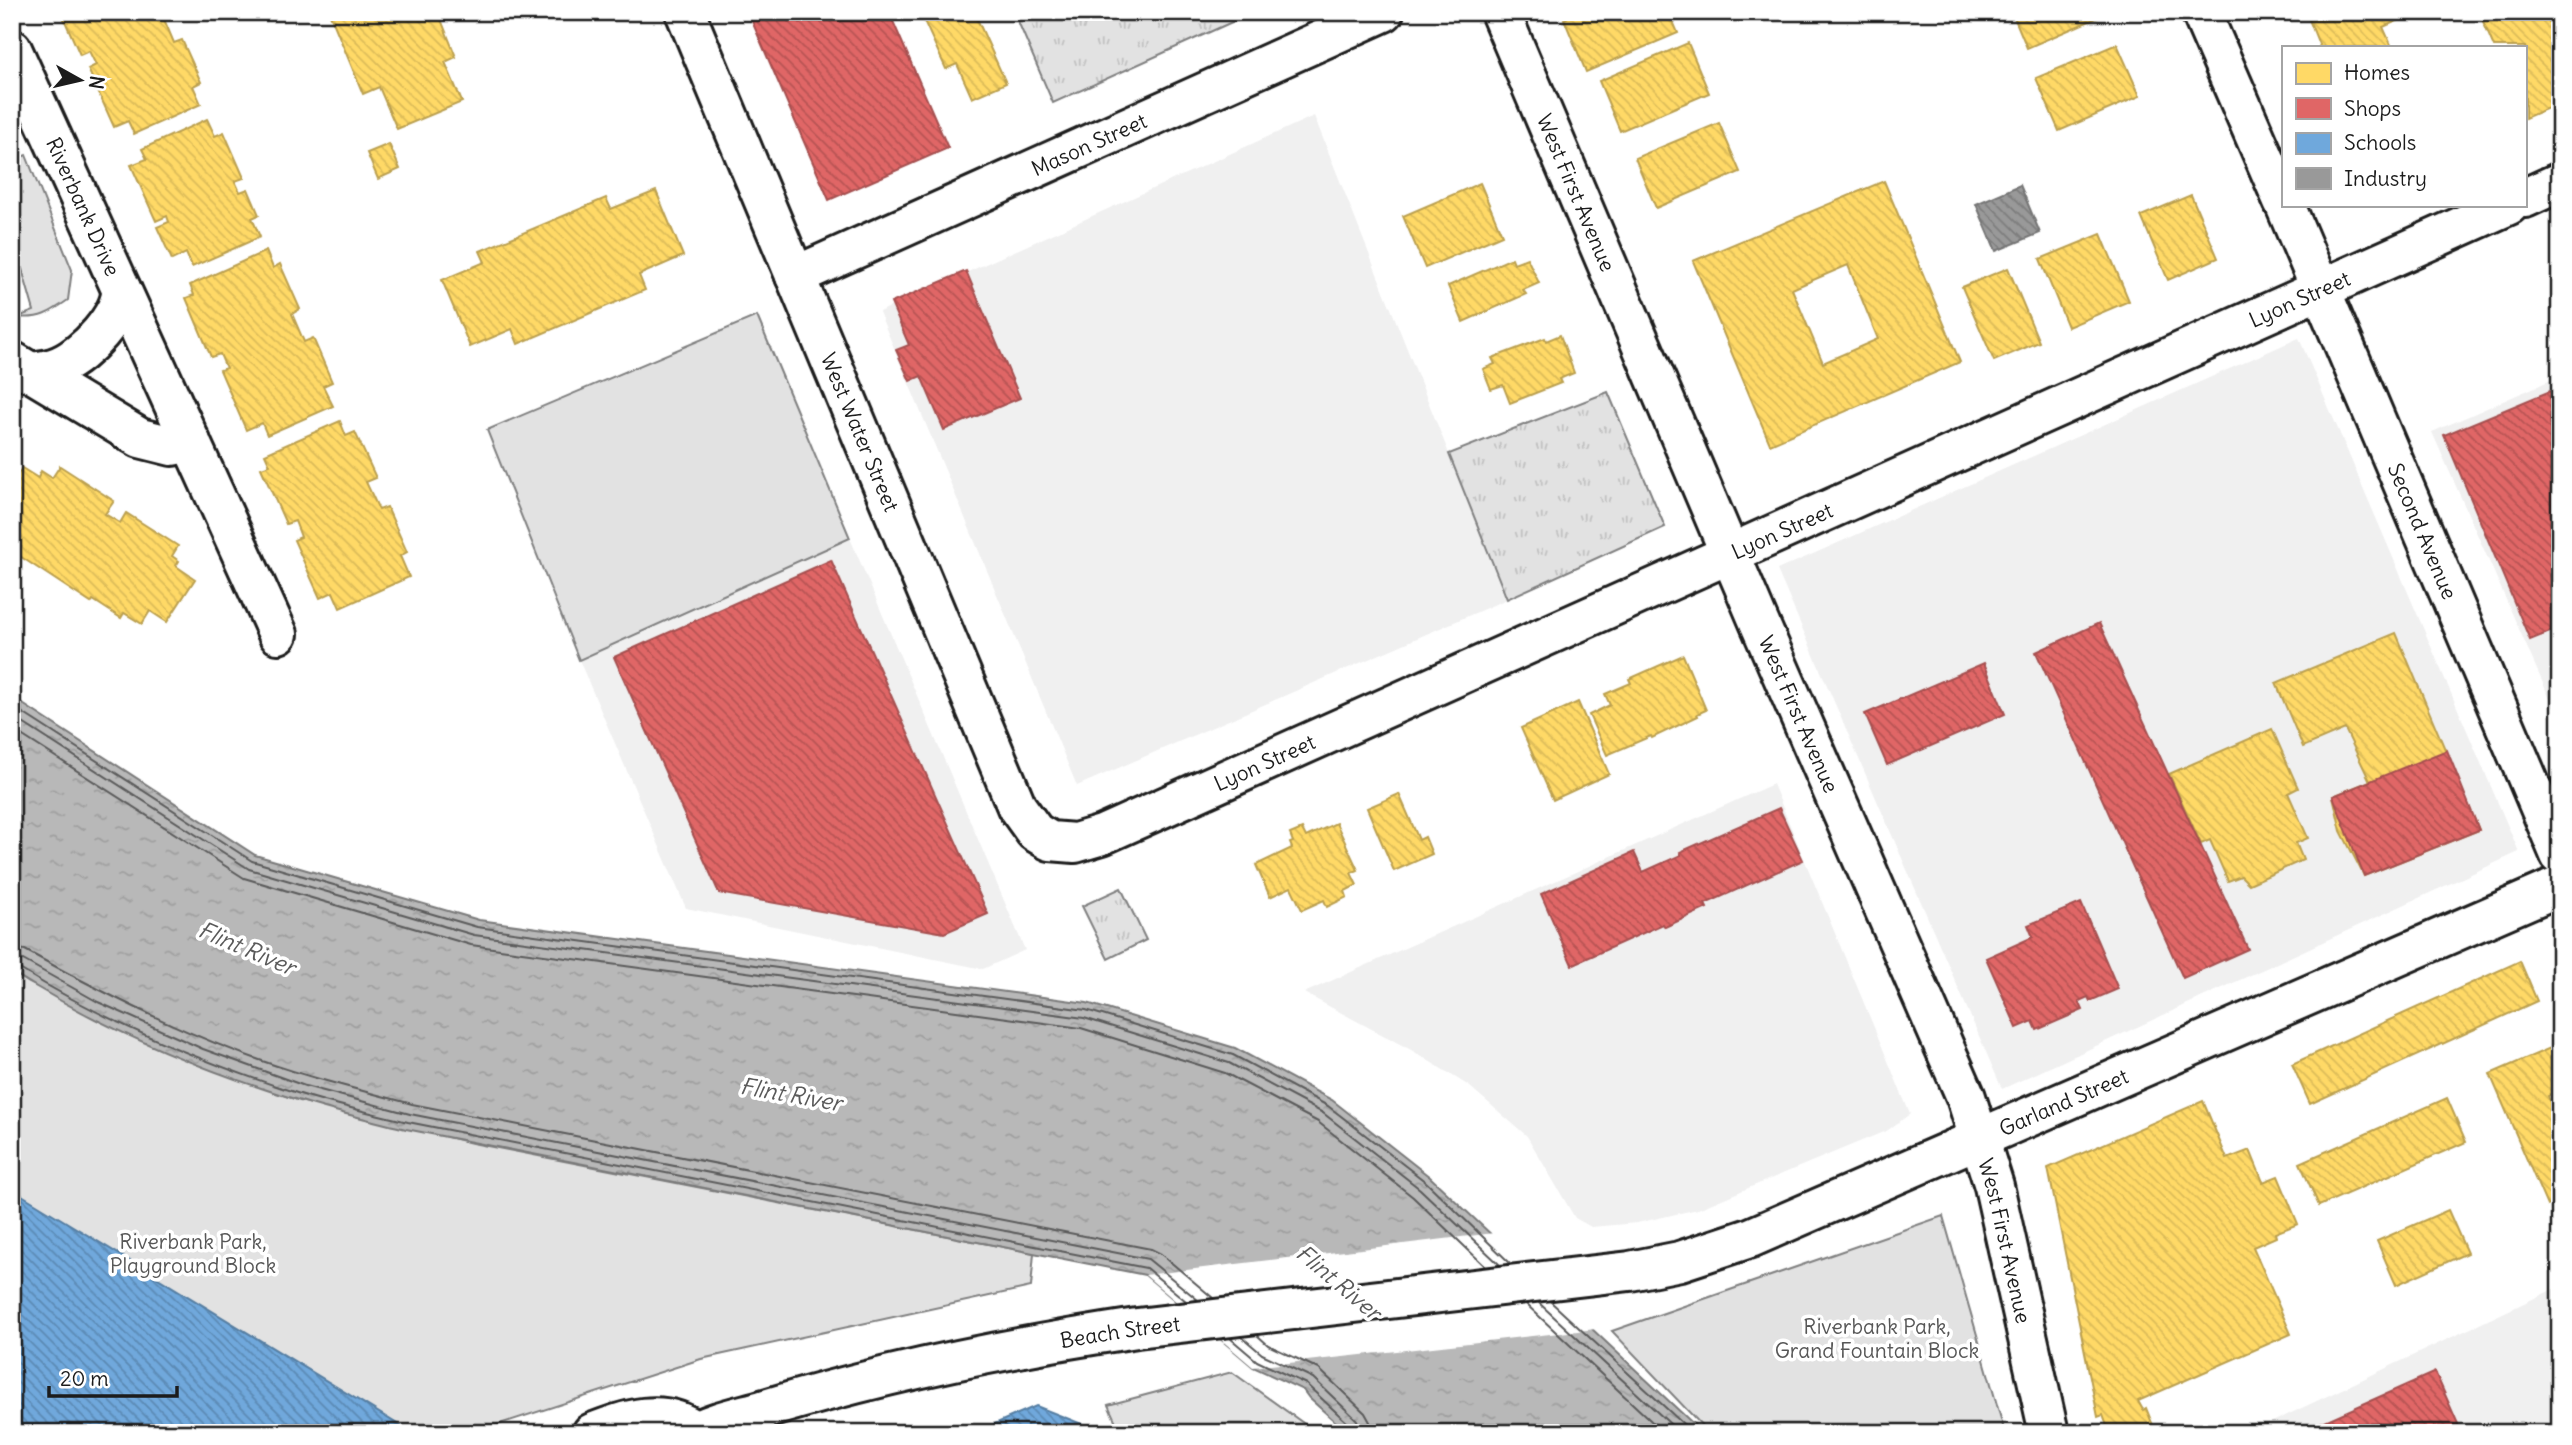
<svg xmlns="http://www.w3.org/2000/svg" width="2572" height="1445" font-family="Delius,sans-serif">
<defs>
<pattern id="grass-tufts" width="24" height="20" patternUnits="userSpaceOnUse" patternTransform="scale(1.75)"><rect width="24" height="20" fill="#e2e2e2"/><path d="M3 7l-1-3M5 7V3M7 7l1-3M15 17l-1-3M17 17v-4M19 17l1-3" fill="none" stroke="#c1c1c1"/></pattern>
<pattern id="water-ripples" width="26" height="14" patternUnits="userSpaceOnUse" patternTransform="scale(1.75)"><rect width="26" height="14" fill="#b8b8b8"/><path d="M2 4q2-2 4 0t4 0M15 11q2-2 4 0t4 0" fill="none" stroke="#9e9e9e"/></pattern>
<pattern id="homes-back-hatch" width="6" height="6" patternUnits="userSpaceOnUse" patternTransform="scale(1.75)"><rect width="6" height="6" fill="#ffd966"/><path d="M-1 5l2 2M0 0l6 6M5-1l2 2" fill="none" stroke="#daba58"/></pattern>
<pattern id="shops-back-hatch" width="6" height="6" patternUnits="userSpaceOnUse" patternTransform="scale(1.75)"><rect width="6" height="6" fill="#e06666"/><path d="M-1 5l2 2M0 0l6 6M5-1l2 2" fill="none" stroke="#b55353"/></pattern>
<pattern id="schools-back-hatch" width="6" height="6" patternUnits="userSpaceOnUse" patternTransform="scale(1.75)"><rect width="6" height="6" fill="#6fa8dc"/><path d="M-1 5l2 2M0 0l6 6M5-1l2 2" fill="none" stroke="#5a88b2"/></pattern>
<pattern id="industry-back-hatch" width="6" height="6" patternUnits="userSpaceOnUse" patternTransform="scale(1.75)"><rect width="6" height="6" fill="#999"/><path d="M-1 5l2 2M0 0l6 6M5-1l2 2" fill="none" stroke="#7c7c7c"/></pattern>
</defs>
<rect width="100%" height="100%" fill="#fff"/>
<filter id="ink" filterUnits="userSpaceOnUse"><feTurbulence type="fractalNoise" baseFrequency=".0143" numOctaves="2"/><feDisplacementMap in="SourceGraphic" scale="14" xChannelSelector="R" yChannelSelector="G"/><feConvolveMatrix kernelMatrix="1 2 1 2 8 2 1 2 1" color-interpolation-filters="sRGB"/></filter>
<g filter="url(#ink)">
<g fill="#f0f0f0">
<polygon points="1314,116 1507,599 1077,786 879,312"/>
<polygon points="2299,338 2519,852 2002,1089 1777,570"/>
<polygon points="2560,376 2560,722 2432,432"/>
<polygon points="850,538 1025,950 983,969 686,908 579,660"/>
<polygon points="1773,784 1910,1114 1888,1130 1698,1209 1637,1223 1591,1227 1575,1218 1527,1136 1469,1086 1413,1051 1304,993"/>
<polygon points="2560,1286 2560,1433 2249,1433"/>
</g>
<g fill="url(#grass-tufts)" stroke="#7f7f7f" stroke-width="2">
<polygon points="1014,12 1254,12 1053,103"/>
<polygon points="1608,392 1665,527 1507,599 1449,454"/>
<polygon points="1121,888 1146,940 1108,959 1082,906"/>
</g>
<g fill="#e2e2e2" stroke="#7f7f7f" stroke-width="2">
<path d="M26,155L72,270L68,300C51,312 40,320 18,317L34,311L22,269L12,271V161Z"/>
<polygon points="757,316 850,538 579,660 487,430"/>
<polygon points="12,972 29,983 197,1064 300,1101 472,1143 1034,1253 1031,1287 701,1359 472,1433 12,1433"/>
<polygon points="1943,1216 2005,1433 1709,1433 1612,1331"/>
<polygon points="1232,1372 1317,1433 1121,1433 1108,1405"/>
</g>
<path fill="url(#water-ripples)" stroke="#7a7a7a" stroke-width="2" d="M12,697L255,855L479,920L1087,1003L1235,1048L1332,1100L1430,1177L1703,1433H1348L1309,1398L1303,1390L1253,1367L1145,1275L406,1129C370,1120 334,1112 298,1100C201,1070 99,1027 12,972Z"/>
<polygon fill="#fff" points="1494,1233 1596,1329 1253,1367 1145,1275"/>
<g fill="url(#homes-back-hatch)" stroke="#bba050" stroke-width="2" fill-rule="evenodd">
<polygon points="61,12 161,12 174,43 182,40 201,82 193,86 201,104 134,134 128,121 114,127 88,69 96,65 89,51 80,55"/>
<polygon points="329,12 438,12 456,57 445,62 462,102 397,129 379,87 363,94"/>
<polygon points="920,12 974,12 1006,83 972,98 957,64 946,69"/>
<polygon points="1579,12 1669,12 1678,33 1586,72 1564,19"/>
<polygon points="2012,12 2105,12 2106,14 2027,48"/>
<polygon points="2306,12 2418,12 2383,27 2392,47 2320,47"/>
<polygon points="2479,12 2553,12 2560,28 2560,103 2525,118 2525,47 2494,47"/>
<polygon points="1688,43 1709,93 1620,131 1599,81"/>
<polygon points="2117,44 2140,96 2059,131 2036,78"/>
<polygon points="207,119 215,136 224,132 244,178 235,181 240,192 248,189 259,215 252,218 260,237 192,267 186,253 172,260 157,227 169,222 167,216 156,221 131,165 147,159 142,149"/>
<polygon points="1719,123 1740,172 1656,208 1635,158"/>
<polygon points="389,144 400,169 378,179 367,153"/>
<path d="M1884,181L1960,362L1770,444L1693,261ZM1848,265L1878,339L1823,363L1792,289Z"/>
<polygon points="1480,183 1502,235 1425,268 1403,216"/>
<polygon points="656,191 683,256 639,275 645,290 518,344 512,329 470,347 442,280 485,262 480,251 606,198 611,209"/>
<polygon points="2191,195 2218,258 2168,280 2141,216"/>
<polygon points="2101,234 2129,301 2068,327 2040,259"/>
<polygon points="266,251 273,268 280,264 300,309 292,314 304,342 313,338 332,382 323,386 333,406 267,435 262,423 246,430 220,370 226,368 220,354 211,357 186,298 194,295 190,285"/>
<polygon points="1512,258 1514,263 1527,258 1539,283 1523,290 1526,294 1463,322 1448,286"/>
<polygon points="2008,268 2039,342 1994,361 1962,287"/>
<polygon points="1560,335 1574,373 1559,379 1561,383 1510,403 1503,385 1491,389 1483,369 1495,364 1492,358 1545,338 1546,341"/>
<polygon points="340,421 346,436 355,432 376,478 366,482 379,510 387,507 407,552 400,556 409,577 340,608 333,592 320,598 294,540 301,537 295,521 286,524 261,468 270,465 265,454"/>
<polygon points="60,466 114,501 105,514 120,523 126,513 178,546 172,556 179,561 176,566 195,579 167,622 150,611 142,624 124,613 121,618 93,600 91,603 12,551 12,483 22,468 38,478 41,471 52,478"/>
<polygon points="2396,633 2479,830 2364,876 2341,831 2333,796 2370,781 2345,729 2303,747 2276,683"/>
<polygon points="1683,655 1706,710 1697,714 1698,716 1652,738 1651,736 1607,755 1589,715 1610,705 1605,694 1631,683 1629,679"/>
<polygon points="1578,702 1609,774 1553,800 1521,728"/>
<polygon points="2272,729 2298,788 2288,793 2308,838 2296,843 2303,860 2249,884 2241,876 2228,881 2210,840 2201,844 2169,774"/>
<polygon points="1399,794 1419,840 1425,837 1432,854 1394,871 1367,808"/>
<polygon points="1336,823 1358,870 1351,873 1357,885 1345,891 1347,897 1327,907 1324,900 1302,910 1291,887 1270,897 1256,865 1292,848 1290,843 1293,842 1290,834 1302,829 1306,837"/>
<polygon points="2520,961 2537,1001 2310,1104 2292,1064"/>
<polygon points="2555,1046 2560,1057 2560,1091 2548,1096 2560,1124 2560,1201 2547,1206 2490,1074"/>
<polygon points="2447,1098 2466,1142 2319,1206 2300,1163"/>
<polygon points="2203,1101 2227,1159 2250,1150 2263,1182 2278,1176 2298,1224 2275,1233 2276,1237 2253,1247 2291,1334 2138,1401 2143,1410 2146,1408 2156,1433 2106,1433 2104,1428 2107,1426 2103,1415 2098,1417 2048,1168"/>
<polygon points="2448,1210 2467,1253 2396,1285 2377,1241"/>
</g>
<g fill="url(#shops-back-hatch)" stroke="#a55050" stroke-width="2">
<polygon points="748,12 889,12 948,148 829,200"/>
<polygon points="966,271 1020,398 944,430 921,376 910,381 896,350 909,345 891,303"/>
<polygon points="2560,387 2560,628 2530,640 2444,435"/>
<polygon points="831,560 988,914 944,933 719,893 614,657"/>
<polygon points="2099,623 2248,949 2183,978 2036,652"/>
<polygon points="1984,663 2005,714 1887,765 1865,714"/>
<polygon points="2447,750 2479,830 2364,876 2333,796"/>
<polygon points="1779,808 1803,860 1705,904 1707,908 1665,927 1663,924 1572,965 1541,894 1634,852 1643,872 1681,855 1680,852"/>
<polygon points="2081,903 2118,989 2090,1001 2088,997 2079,1001 2083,1010 2037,1030 2033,1021 2017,1028 1986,958 2033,937 2028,925"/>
<polygon points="2435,1372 2462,1433 2298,1433"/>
</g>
<g fill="url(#schools-back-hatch)" stroke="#567ea2" stroke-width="2">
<polygon points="12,1189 412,1433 12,1433"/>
<polygon points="1036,1406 1092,1428 1094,1433 974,1433"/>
</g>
<polygon fill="url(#industry-back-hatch)" stroke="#747474" stroke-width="2" points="2020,185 2040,233 1996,251 1976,204"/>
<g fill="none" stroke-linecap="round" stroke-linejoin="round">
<g stroke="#5a5a5a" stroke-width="2">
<polyline points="12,706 252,861 477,927 1086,1010 1233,1055 1328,1106 1426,1182 1511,1264"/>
<polyline points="12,716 249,869 474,935 1084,1018 1229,1063 1323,1113 1420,1189 1500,1265"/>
<polyline points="12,729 244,878 471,945 1081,1028 1225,1073 1318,1122 1413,1197 1486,1267"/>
<path d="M12,948L25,950C116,1000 209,1047 309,1076C343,1086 378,1095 412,1104L1151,1249L1161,1254L1213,1298"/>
<polyline points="12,958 23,960 98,1002 203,1049 305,1086 410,1114 1148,1259 1198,1300"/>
<path d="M12,967L18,968C104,1021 204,1063 300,1094C335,1105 372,1113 408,1122L1146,1268L1186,1301"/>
<polyline points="1550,1301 1693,1433"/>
<polyline points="1539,1303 1680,1433"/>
<polyline points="1526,1304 1664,1433"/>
<polyline points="1257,1335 1268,1345 1319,1369 1365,1413 1370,1422 1371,1433"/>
<polyline points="1242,1337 1262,1354 1313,1378 1357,1420 1361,1433"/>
<polyline points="1230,1338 1257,1361 1306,1384 1350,1425 1352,1433"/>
</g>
<g stroke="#1c1c1c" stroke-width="44">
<g id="minor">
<path id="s1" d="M685,12L1017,807L1035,832L1050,841L1075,843L1102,835L2509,205"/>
<path id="s2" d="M1500,12L1759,622L1966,1097L1994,1186L2049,1433"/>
<polyline points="2201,12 2283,201"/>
<path id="s3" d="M12,49L278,634"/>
<polyline points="2525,198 2560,182"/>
<path id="s4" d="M2285,205L2560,855"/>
<path id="s5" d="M795,276L1384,12"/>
<polyline points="12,361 140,438 172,446 191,442"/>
<path d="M29,372C40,371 51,370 61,365C84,355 123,315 121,289"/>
<path d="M592,1433C626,1420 663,1406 696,1431"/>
<path id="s6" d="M694,1433C709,1422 746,1415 765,1409C886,1372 1011,1347 1137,1328L1630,1271L1680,1261L1750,1238L2560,886"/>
</g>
</g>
<use href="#minor" stroke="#fff" stroke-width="38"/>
</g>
</g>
<g text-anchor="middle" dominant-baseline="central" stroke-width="7" stroke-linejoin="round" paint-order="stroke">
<g font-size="21" fill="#1c1c1c" stroke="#fff">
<text stroke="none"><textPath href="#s5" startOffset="322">Mason Street</textPath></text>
<text stroke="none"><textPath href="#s2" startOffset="196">West First Avenue</textPath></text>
<text stroke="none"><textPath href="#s3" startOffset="173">Riverbank Drive</textPath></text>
<text stroke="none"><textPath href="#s1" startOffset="2275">Lyon Street</textPath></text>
<text stroke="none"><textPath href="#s1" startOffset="455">West Water Street</textPath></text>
<text stroke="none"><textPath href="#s4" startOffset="354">Second Avenue</textPath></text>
<text stroke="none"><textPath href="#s1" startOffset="1708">Lyon Street</textPath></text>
<text stroke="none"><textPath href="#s2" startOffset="763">West First Avenue</textPath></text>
<text stroke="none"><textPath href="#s1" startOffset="1141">Lyon Street</textPath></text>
<text stroke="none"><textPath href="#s6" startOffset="1419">Garland Street</textPath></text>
<text stroke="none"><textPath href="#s2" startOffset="1330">West First Avenue</textPath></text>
<text stroke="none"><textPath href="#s6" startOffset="439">Beach Street</textPath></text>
</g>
<g font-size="21" fill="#575757" stroke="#fff">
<text x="193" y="1241">Riverbank Park,<tspan x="193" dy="24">Playground Block</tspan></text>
<text x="1877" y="1326">Riverbank Park,<tspan x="1877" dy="24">Grand Fountain Block</tspan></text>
</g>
<g font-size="23" font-style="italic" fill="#5a5a5a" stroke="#fff">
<text transform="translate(247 948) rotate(23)">Flint River</text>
<text transform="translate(791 1094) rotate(10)">Flint River</text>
<text transform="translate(1339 1282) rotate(40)">Flint River</text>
</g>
</g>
<rect width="2572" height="1445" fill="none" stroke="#fff" stroke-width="42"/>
<rect x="21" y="21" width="2530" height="1403" fill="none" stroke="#1c1c1c" stroke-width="2.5" filter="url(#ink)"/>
<rect x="2282" y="46" width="245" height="161" fill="#ffffff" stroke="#a4a4a4" stroke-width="2"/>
<rect x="2296" y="63" width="35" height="21" fill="#ffd966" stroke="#a4a4a4" stroke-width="2"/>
<text x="2344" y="80" font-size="21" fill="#1c1c1c">Homes</text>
<rect x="2296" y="98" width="35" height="21" fill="#e06666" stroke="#a4a4a4" stroke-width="2"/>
<text x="2344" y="116" font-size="21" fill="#1c1c1c">Shops</text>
<rect x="2296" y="133" width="35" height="21" fill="#6fa8dc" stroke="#a4a4a4" stroke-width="2"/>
<text x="2344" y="150" font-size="21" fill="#1c1c1c">Schools</text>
<rect x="2296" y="168" width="35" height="21" fill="#999999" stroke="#a4a4a4" stroke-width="2"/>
<text x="2344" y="186" font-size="21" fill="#1c1c1c">Industry</text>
<g transform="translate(80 80) rotate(98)" stroke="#ffffff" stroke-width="5" paint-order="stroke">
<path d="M0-5L12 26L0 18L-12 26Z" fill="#1c1c1c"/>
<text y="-10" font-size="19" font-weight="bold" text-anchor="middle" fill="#1c1c1c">N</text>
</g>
<path d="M49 1386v10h128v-10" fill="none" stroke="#1c1c1c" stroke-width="3.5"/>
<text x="60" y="1386" font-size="21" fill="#1c1c1c" stroke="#ffffff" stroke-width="5" paint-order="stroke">20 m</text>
</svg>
